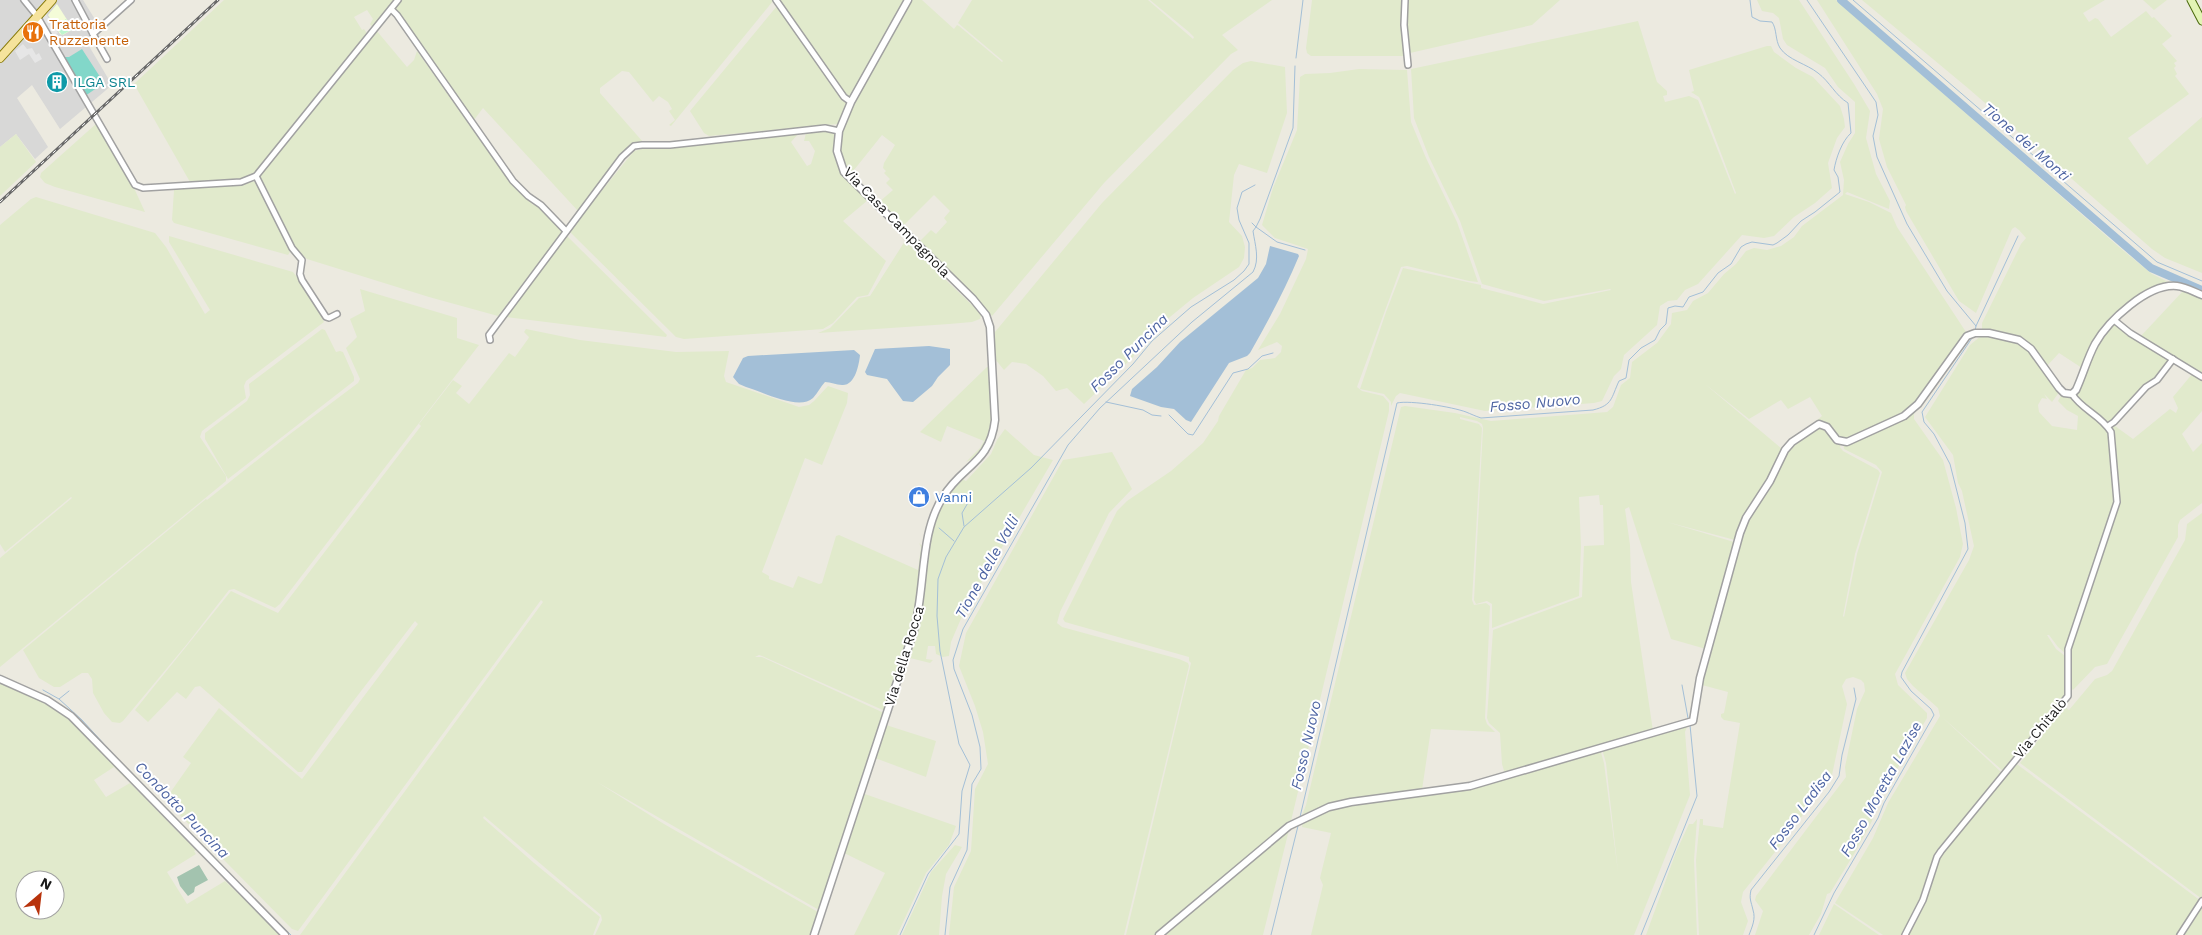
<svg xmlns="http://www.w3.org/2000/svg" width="2202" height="935" font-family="'Work Sans',sans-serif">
<rect width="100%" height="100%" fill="#eceae0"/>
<polygon fill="#d8d8d7" points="0,0 83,0 101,29 86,41 112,85 60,129 32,85 17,98 48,147 35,159 16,134 0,147"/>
<polygon fill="#f4fcd8" points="57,4 73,29 63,35 60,34 48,15"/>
<g fill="#e1eacc" fill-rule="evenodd">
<polygon points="224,0 397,0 374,29 370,24 373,19 367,10 354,17 362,30 364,29 368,35 257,172 241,179 190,182 134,84"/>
<polygon points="400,0 773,0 773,1 671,126 669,125 675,120 669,111 672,109 668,102 659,96 653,102 629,72 622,71 600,88 600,93 643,142 632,144 626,149 578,211 483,108 474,120 393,9"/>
<polygon points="779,0 905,0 850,98 845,95"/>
<polygon points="909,0 922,0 954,29 957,25 959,26 1002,62 1003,61 958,23 972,0 1148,0 1193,39 1194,37 1189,32 1150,0 1272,0 1222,35 1238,50 1231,54 1104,183 992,316 918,243 931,230 936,234 947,222 944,218 950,211 934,195 902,227 878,203 893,190 886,183 890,179 884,173 886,171 883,168 884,163 895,145 882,135 850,175 843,165 839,153 843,121"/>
<polygon points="1312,0 1404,0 1405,56 1311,56 1307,53 1306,48"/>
<polygon points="1406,0 1560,0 1532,25 1410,53 1407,52 1406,35"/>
<polygon points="1757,0 1799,0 1854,84 1870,111 1866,138 1876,174 1890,201 1889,209 1847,192 1845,194 1869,202 1891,213 1897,227 1966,332 1912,406 1898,415 1844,439 1816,421 1822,416 1810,397 1788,409 1781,400 1749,419 1705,384 1782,449 1764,484 1742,519 1735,540 1667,522 1734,542 1706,649 1671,639 1629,507 1625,509 1630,545 1631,582 1653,731 1505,774 1502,764 1500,733 1489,723 1487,718 1493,630 1582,597 1584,546 1604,545 1603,505 1600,505 1599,495 1579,497 1581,547 1579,596 1492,628 1492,604 1487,601 1476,604 1474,600 1483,428 1482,424 1477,421 1460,417 1460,419 1479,424 1482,428 1472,600 1474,605 1486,603 1490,606 1485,718 1487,724 1495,732 1431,729 1422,790 1326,804 1302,815 1306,805 1401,407 1405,406 1455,413 1491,421 1607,412 1613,407 1621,385 1630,378 1632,362 1657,343 1671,324 1672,313 1687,310 1693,301 1708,293 1724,274 1736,264 1746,251 1754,248 1767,250 1781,246 1794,237 1802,226 1843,195 1844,180 1840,162 1848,144 1855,133 1855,102 1838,87 1825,68 1787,45 1783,39 1779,18 1773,13 1762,11"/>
<polygon points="1817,0 1836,0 2119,247 2152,274 2170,283 2165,284 2122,309 2082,368 2059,353 2046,367 2029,346 1982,330 1982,323 2021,244 2026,238 2019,230 2015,227 2012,229 1976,313 1959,301 1906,211 1905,207 1906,205 1887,167 1879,139 1883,109 1877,94"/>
<polygon points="1862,0 2105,0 2083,13 2089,22 2095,18 2098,19 2111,37 2146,11 2152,18 2154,17 2172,36 2162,44 2177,61 2174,63 2176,66 2174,68 2177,74 2175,76 2189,94 2128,138 2147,165 2202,117 2202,273 2165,258 2152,249 1969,89"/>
<polygon points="2143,0 2167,0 2154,10"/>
<polygon points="777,6 838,93 848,104 838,124 709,136 704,133 690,111"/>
<polygon points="1638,21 1657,82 1667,91 1667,95 1663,96 1665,102 1689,96 1698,100 1735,194 1736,193 1702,103 1699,97 1691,92 1694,91 1689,70 1767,46 1771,46 1774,52 1796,68 1813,77 1840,106 1844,119 1845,127 1837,138 1828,163 1832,188 1815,203 1794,217 1774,236 1764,238 1742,235 1698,284 1685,290 1677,300 1668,301 1660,306 1657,325 1624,355 1621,369 1614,376 1602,401 1594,403 1485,411 1400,393 1396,396 1391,406 1391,402 1384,394 1360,389 1386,312 1403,268 1481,285 1481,288 1543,304 1611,290 1610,289 1544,301 1482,284 1460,221 1429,157 1414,118 1411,69"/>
<polygon points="376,30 407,67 414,60 417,51 506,176 533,205 536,203 563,231 498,316 429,297 307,259 295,248 259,177 259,174"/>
<polygon points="1251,61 1285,67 1287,113 1267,173 1239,164 1234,175 1229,222 1242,236 1245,247 1244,258 1239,267 1193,298 1153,331 1140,344 1133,357 1084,404 1067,388 1056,391 1043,376 1026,364 1012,362 1004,370 995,359 995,332 1102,203 1233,70 1243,63"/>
<polygon points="1359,69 1407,70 1411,122 1426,158 1457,222 1478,282 1469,281 1407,266 1401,267 1357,387 1362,391 1383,396 1389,403 1389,411 1291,821 1154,935 1126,935 1191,663 1189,661 1189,657 1065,622 1063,619 1117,511 1127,501 1171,471 1203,443 1218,421 1219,416 1246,370 1252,368 1260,360 1275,358 1281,352 1282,346 1277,342 1258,350 1280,314 1306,259 1308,249 1275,238 1262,225 1273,188 1297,130 1300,77 1305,74 1330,73"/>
<polygon points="96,124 134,188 145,212 55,187 45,183 40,177 41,173"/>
<polygon points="810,129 834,130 837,160 870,201 868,200 843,221 886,261 868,295 857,297 833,323 823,329 684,339 676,337 569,231 634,151 646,148 681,147 708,142 799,133 791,142 807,166 811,164 815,151 809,141 804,141 806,133"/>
<polygon points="16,134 36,162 0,196 0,147"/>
<polygon points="258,181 290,252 288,255 174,223 172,220 174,190 177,188"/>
<polygon points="36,197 155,233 166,247 205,314 210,310 169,242 169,236 293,272 306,289 324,322 246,381 244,386 246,398 202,431 200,437 226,476 226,481 0,667 0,558 72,498 71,497 5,552 0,544 0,225 31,199"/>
<polygon points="566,235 667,335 666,337 505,317"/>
<polygon points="905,241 973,306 981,315 980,319 972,322 949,324 818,333 830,328 859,298 870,296"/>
<polygon points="360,289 457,318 457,338 479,345 280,604 275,608 234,589 229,590 187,644 123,721 120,723 112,722 104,713 93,693 92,679 88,673 82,673 60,687 54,687 39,678 23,650 206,499 207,500 290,434 358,383 360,379 346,348 357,337 350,319 365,311"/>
<polygon points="2184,290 2202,298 2202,376 2140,337"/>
<polygon points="2114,323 2170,359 2155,381 2108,423 2081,404 2078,398 2078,391 2098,343"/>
<polygon points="322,329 325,330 336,352 340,351 343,352 354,377 354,381 228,479 205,439 205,433 247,401 250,395 249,384"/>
<polygon points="526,329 580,340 676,352 729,351 724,376 726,382 799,407 809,405 814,401 828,386 848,393 847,403 822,465 805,458 762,572 769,576 769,579 793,588 798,576 819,584 822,583 836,536 839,535 918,570 921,547 919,543 923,547 917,611 885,711 762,656 759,655 755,657 762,657 884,713 819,910 597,782 664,824 818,912 811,935 595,935 602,920 601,915 484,816 483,818 534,863 600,917 593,935 300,935 543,602 541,600 298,931 292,929 165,800 191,763 183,757 219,708 302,779 418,624 415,621 348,708 302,772 298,772 200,686 195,687 186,699 177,692 148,722 135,710 231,591 278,613 421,426 419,424 453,380 462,386 456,393 469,404 509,353 515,357 528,339 529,337 524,332"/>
<polygon points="1982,335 1991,335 2023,344 2060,391 2052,402 2044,394 2047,399 2042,398 2038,405 2039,412 2052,426 2077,430 2078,416 2067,410 2058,401 2062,394 2069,396 2108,430 2115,501 2066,654 2058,647 2049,635 2047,635 2056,649 2065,656 2067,689 2061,700 2003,771 1942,717 2001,772 1942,847 1925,890 1904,935 1883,935 1835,903 1873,838 1888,803 1940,716 1938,708 1913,686 1907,679 1905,673 1969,560 1974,546 1962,491 1958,483 1953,455 1925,417 1970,345"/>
<polygon points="987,367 990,367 992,423 989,439 976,457 966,462 980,448 984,441 947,426 941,442 920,432"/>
<polygon points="2193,373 2202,378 2202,411 2182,434 2193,452 2202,443 2202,503 2180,520 2178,525 2178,537 2107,664 2095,667 2073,690 2070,687 2069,651 2117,508 2112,426 2115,426 2133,439 2170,409 2176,413 2178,408 2173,397"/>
<polygon points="1917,409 1914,414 1914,419 1943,460 1956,508 1963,544 1960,557 1895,674 1898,685 1927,713 1927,718 1878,802 1872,821 1854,854 1830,893 1827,894 1821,914 1809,935 1755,935 1763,911 1755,900 1756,896 1846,777 1845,767 1857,709 1865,691 1864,683 1861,680 1853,677 1846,679 1842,686 1847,704 1832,775 1783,842 1743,892 1741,902 1748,921 1743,935 1699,935 1696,860 1700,819 1703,819 1703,825 1723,828 1740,723 1724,720 1721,717 1721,714 1724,713 1728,692 1702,685 1702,680 1741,530 1786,448 1820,425 1841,443 1840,447 1843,451 1878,470 1880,473 1855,554 1843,616 1844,617 1857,554 1882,472 1876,465 1844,449 1843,443"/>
<polygon points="1005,429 1034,455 1053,460 963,614 951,642 949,656 943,657 936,654 935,646 928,646 926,659 933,660 930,663 906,657 922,609 931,532 938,512 953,488 962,479 966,481 991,454 997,440"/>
<polygon points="1112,452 1132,489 1109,513 1060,612 1057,623 1062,627 1179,659 1188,663 1189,666 1124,935 949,935 954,887 971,851 975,789 988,764 983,732 975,706 959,666 966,633 1063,460"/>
<polygon points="2202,513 2202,899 2020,763 2065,707 2069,710 2095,679 2107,675 2112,671 2185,540 2187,524"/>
<path d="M0,681L53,705L72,721L127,778L126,779L114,767L94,780L106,797L130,783L196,850L194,851L196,854L167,872L187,904L225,881L282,935H0ZM25,880H55V910H25Z"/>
<polygon points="1688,724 1685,732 1690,795 1634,935 1311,935 1323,885 1320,878 1331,833 1302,827 1304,817 1327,807 1465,788 1600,749 1604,763 1618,872 1606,763 1602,749"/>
<polygon points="886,725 936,741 926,777 875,758"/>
<polygon points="2014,762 2201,901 2179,935 1907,935 1940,854"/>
<polygon points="862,793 956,826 949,845 926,873 897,935 854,935 885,873 842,852"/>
<polygon points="1697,819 1694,860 1697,935 1646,935 1676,852 1689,824 1693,824"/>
<polygon points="1289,830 1263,935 1159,935"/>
<polygon points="955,845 962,847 946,874 942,896 939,935 902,935 931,872"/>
<polygon points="1834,904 1863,924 1879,935 1819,935"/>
<polygon points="2202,904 2202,935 2182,935"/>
</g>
<polygon fill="#a3c3af" points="199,865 208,880 195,887 194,892 188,896 180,886 177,877"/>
<polygon fill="#bef5cf" points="66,19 73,29 62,35 56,27"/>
<polygon fill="#82d7c9" points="82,49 104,83 85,96 64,57 69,57"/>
<g fill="#e6e6e6">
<polygon points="46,14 58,33 50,37 41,21"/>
<polygon points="23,44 27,49 32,48 36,55 39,53 42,59 35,63 29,54 20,60 15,51"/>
</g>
<g fill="#a3bfd7">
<path d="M1270,246L1298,254L1299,256C1285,290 1268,321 1250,353L1247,356L1229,363L1191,422L1186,420L1174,409L1161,407L1130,396L1132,389L1157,367L1180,342L1258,278L1266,264Z"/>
<polygon points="929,346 950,349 950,365 938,377 932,386 913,402 903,401 887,379 867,375 865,372 875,349"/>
<path d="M854,350L860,355C859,365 855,386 842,385C836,385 831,382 825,382C820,387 818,393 813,398C799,411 763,392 746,387L739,384L733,377L743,358L748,356Z"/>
</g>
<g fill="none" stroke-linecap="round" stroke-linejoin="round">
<g stroke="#a3bfd7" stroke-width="1">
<polyline points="1807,0 1876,102 1878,115 1873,136 1877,157 1907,224 1947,291 1976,326 1975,331"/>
<polyline points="1853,0 2157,262 2202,281"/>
<polyline points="1296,58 1303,0"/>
<polyline points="1295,66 1293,128 1260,219 1256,227 1277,242 1305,250"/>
<polyline points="1976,326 2018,236"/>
<polyline points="1106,402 1143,410 1152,415 1161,416"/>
<polyline points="1169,415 1188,434 1193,435 1233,373 1248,369 1262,356 1273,353"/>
<polyline points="964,526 962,513 969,501"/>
<polyline points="939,528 954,541"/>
<polyline points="1682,685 1688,718"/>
<polyline points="43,690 59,699"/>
<polyline points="69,691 59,699 82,720 127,769"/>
<path d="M1300,817L1397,403C1410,400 1453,407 1466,412C1471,414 1475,416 1481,418L1593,410C1613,405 1611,398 1619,381L1626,378L1629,360L1641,348L1655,340L1660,330L1666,324L1668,308L1675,306L1683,307L1689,297L1703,292L1718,273L1731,264L1741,247L1746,244L1752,242L1773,245L1777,243L1788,235L1801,221L1815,212L1840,192L1838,177L1834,170C1836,158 1842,141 1851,133L1848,103C1835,95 1830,82 1818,73C1807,64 1788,60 1780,48C1775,40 1777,29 1772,22L1760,21L1752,17L1750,0"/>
<polyline points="230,874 291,935"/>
<polyline points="900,935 928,874 959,834 962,791 970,765 959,744 940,651 937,616 938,579 946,557 964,527 1031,468 1133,364 1152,341 1191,307 1234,280 1244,271 1249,264 1249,243 1239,220 1237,208 1242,192 1255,185"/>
<path d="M945,935L950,887L967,850L972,784L981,769L980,747L972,715L954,669L953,660L963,629L1068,445L1100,408L1192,322L1253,272C1260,259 1255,245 1253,231L1256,227L1252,223"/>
<polyline points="1271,935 1298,826"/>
<polyline points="1641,935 1697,796 1690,725"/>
<path d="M1749,935C1752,927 1756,919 1753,910C1751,901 1749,899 1751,890L1829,792L1839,776L1842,755L1856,699L1854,688"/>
<polyline points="1814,935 1834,893 1878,818 1884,803 1934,715 1931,709 1911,691 1901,677 1902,672 1968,549 1965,523 1950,464 1934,434 1924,422 1922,412 1972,338"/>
</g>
<polyline stroke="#a3bfd7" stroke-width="8" points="1841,0 2151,268 2202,290"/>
<g stroke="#a1a1a1" stroke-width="8">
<g id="minor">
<polyline points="24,0 37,16 135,185 143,188 241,182 256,176 398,0"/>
<polyline points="75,0 93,34 131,0"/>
<polyline points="776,0 844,97 851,102"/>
<polyline points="1405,0 1404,25 1408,65"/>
<polyline points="391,9 397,15 513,181 528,196 541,205 566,231"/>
<polyline points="93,34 107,59"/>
<polyline points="256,176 292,248 302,260 300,274 302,280 326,317 329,318 337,314"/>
<polyline points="2114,320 2130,333 2202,377"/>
<polyline points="490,340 489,335 622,157 634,146 642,145 670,145 825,128 839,131"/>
<polyline points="2108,426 2114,422 2146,387 2157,380 2173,359"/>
<path d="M1905,935L1923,900L1937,857L1941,851L2068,696V649L2117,502L2111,432C2101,415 2082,410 2072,394"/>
<polyline points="2180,935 2202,901"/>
</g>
</g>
<g stroke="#a1a1a1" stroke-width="9">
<g id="tertiary">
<polyline points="0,679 47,700 71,716 285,935"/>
<path d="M814,935L914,630C926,587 919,534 943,497C962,465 990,464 995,420L990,327L986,315L973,299L844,172L837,151L839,131L851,102L908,0"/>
<path d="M1159,935L1289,826L1329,807L1351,802L1470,786L1693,721L1700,678L1740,533L1746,518L1770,481L1785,450L1792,442L1819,424L1827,427L1837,440L1847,442L1904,416L1918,404L1967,336L1975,333H1989L2019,340L2031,349L2059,388L2064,393L2072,394L2076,390C2083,375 2087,359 2095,344C2108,321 2148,283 2177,286C2186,287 2194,292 2202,295"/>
</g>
</g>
<g stroke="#49680b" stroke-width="9">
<polyline id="secondary" points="2191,0 2202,21"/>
</g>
<g stroke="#887a09" stroke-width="10">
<polyline id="primary" points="0,58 52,0"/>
</g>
<use href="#minor" stroke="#fff" stroke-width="5"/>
<use href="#tertiary" stroke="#fff" stroke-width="6"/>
<use href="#secondary" stroke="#e3f4b5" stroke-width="7"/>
<use href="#primary" stroke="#f5e39c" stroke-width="8"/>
<g stroke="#686868" stroke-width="3">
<polyline id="rail" points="0,202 218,0"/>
</g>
<use href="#rail" stroke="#fff" stroke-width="1" stroke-dasharray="4" stroke-linecap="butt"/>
</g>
<defs>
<g id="restaurant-disc" transform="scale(1.125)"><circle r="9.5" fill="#e8710a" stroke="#fff"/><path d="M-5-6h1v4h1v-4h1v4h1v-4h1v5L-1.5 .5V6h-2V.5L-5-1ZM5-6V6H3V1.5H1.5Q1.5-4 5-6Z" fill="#fff"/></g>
<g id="building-disc" transform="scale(1.125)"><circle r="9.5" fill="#0f9aa8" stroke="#fff"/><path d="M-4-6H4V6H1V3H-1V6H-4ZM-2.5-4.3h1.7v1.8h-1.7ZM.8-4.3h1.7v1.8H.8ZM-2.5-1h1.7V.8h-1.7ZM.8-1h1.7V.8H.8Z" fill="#fff"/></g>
<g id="shop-disc" transform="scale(1.125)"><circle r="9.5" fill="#3f7fe0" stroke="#fff"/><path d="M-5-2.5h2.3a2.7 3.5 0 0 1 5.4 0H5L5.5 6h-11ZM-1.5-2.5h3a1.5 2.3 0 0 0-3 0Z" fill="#fff"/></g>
</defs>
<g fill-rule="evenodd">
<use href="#restaurant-disc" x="33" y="32"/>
<use href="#building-disc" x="57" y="82"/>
<use href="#shop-disc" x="919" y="497"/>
</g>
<g text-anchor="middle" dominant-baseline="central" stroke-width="4" stroke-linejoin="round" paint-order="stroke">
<g font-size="14" fill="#c56008" stroke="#fff" text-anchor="start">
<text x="49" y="24">Trattoria<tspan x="49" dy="16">Ruzzenente</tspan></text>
</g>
<g font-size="14" fill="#0d838f" stroke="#fff" text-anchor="start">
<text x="73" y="82">ILGA SRL</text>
</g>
<g font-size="14" fill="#1a1a1a" stroke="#fff">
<text transform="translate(897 222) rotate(46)">Via Casa Campagnola</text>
<text transform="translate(904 656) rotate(-73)">Via della Rocca</text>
<text transform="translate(2040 728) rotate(-50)">Via Chitalò</text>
</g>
<g font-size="14" fill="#366cbe" stroke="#fff" text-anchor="start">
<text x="935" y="497">Vanni</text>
</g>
<g font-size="15" font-style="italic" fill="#4e65a3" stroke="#fff">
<text transform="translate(2026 142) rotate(41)">Tione dei Monti</text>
<text transform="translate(1129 353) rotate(-45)">Fosso Puncina</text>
<text transform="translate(1535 403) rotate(-5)">Fosso Nuovo</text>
<text transform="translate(987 567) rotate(-61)">Tione delle Valli</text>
<text transform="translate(1306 745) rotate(-77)">Fosso Nuovo</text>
<text transform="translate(1881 789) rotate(-61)">Fosso Moretta Lazise</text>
<text transform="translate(182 810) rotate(46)">Condotto Puncina</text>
<text transform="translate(1800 810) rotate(-53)">Fosso Ladisa</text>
</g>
</g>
<g transform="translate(40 895) rotate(28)"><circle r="24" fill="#ffffff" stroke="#a3a3a3"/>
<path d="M0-4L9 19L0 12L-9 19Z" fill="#b8330c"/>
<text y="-8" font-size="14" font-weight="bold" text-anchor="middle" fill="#1a1a1a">N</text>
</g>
</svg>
